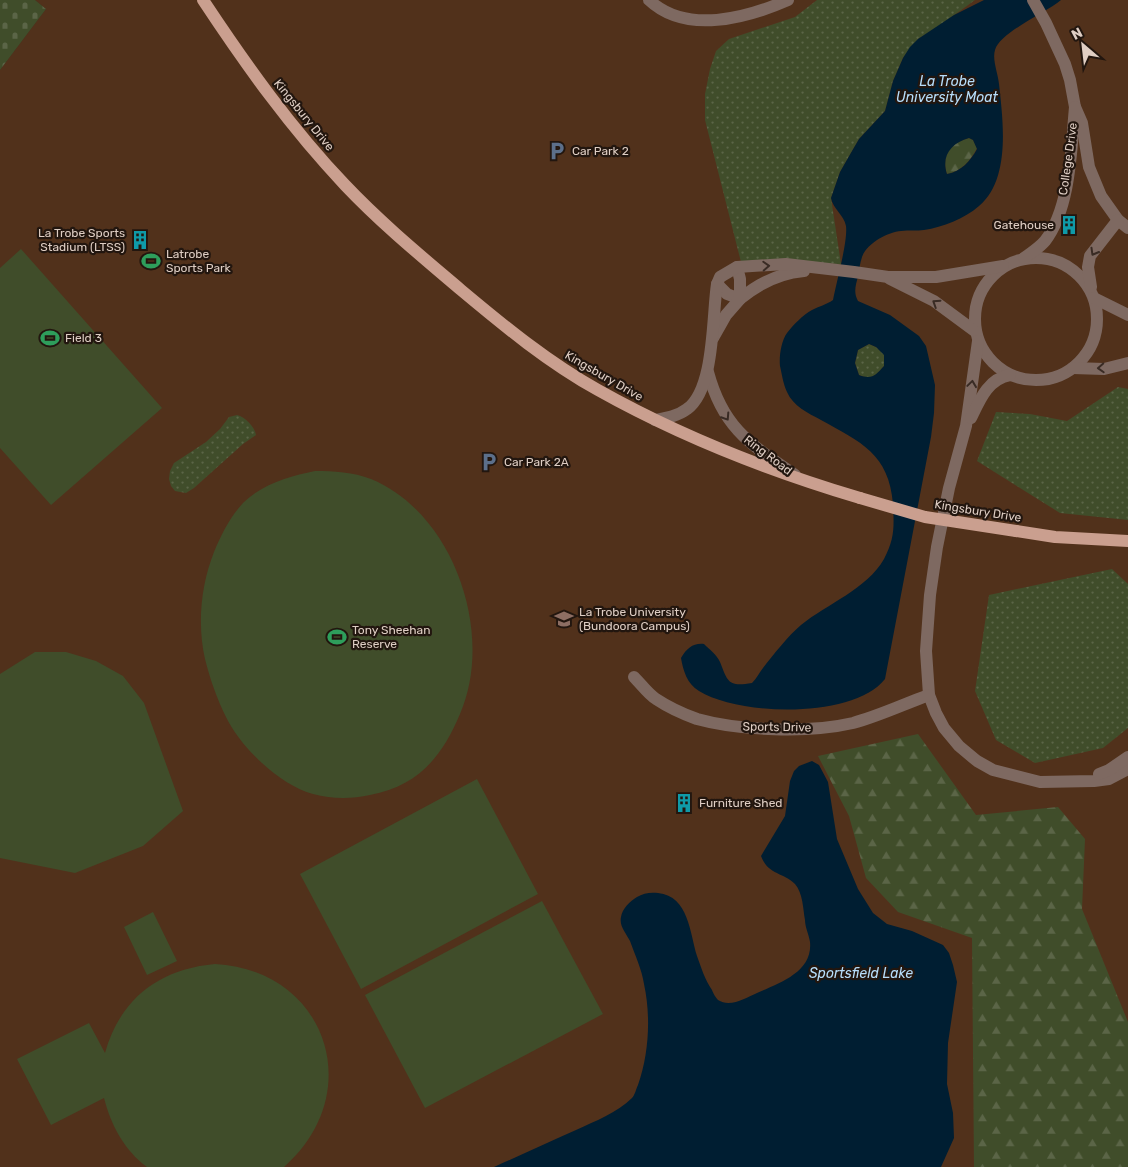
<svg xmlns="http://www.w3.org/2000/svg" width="1128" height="1167" font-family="Rubik,sans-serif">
<defs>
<pattern id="grass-dots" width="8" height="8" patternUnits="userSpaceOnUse" patternTransform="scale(1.25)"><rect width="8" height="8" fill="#404d2a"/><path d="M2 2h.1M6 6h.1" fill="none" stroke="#5b6547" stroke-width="1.8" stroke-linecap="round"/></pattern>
<pattern id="forest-firs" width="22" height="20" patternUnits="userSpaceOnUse" patternTransform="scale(1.25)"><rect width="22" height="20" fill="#404d2a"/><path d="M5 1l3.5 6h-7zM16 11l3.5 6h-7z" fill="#5b6547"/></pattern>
<pattern id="cemetery-stones" width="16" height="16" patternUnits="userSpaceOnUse" patternTransform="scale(1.25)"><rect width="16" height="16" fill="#404d2a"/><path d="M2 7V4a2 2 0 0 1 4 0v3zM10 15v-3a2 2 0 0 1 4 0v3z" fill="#5b6547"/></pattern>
</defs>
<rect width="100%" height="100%" fill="#442b19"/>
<polygon fill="#51311b" points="35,0 1128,0 1128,1167 0,1167 0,70 46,9"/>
<g fill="url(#grass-dots)">
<polygon points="817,0 975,0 935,29 918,39 903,58 893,81 885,111 859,139 840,172 831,198 841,264 741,262 705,120 705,94 710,69 716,51 729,39 795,17"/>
<path d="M869,344L876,347L884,354V366C876,375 872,381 859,375L855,363L858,350Z"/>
<polygon points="1118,387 1128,389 1128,520 1060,513 977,461 996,412 1030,414 1067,421"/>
<path d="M237,415C245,417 255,427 256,435L243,444L194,488L186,493L175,491L171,486L169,479L170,471L174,463L206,442L220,429L229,417Z"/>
<polygon points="1112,569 1128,584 1128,728 1103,748 1035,763 996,740 975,691 989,595"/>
</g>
<g fill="url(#forest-firs)">
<path d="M969,138L973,140L977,148C971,160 961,172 947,174C941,155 950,143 969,138Z"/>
<polygon points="918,734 976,815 1058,807 1085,839 1082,909 1128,1022 1128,1167 974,1167 972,938 898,912 866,878 849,816 818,756"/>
</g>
<polygon fill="url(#cemetery-stones)" points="0,0 35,0 46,9 0,70"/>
<g fill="#404d2a">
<polygon points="21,249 162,408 51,505 0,448 0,268"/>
<path d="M315,471C334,471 353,472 371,479C454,513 495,634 460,714C442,757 418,786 370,795C351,799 332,799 313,794C280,785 241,748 226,717C217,699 210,679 205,659C197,624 201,585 214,552C221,535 230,517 243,503C262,484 290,476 315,471Z"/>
<polygon points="35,652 66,652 96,661 123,676 144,703 183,811 143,846 75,873 0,858 0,674"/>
<polygon points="477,779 538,894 361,989 300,874"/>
<polygon points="542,901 603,1014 425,1108 365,995"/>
<polygon points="153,912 177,961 147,975 124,927"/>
<path d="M215,964C327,970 368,1093 284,1167H147C124,1150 111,1125 104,1098L51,1125L17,1059L89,1023L105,1053C120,999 159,969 215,964Z"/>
</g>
<g fill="#001e32" fill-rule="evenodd">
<path d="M984,0H1061C1046,13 1000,32 995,50C992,60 998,73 999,84C1003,121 1011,179 979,206C964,219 943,227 924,230C917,231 909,230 901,231C888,232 867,243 862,257C860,263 859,270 858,276C856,285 853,292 858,301L890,315L919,336L926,346L935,385L934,413L931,437L885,679C854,719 739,716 699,691C687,684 683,670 681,658C687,648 693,643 704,644C709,649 717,655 720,662C728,682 728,687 752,683C757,678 759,673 763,668C773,655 789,635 801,625C827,604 867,589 884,559C895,538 894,526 893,504C889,454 861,442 821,420C808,413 793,406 787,392C783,383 782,375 780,366C779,357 781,341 787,333C793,325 803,315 812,310C819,306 826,305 833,300C836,284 848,241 846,226C844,215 833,209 831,198L840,172L852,151L859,139L885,111L893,81L903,58L910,47L918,39L954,15ZM969,138L973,140L977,149C971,160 961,172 947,174C941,156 951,143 969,138ZM869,344L876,347L884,355V366C876,375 872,380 859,375L855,363L858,350Z"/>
<path d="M812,761L819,765L828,782L837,839L858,889L873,913L887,924L912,931L943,945L949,953L953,965L957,982L948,1043L947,1084L953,1113L954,1138L941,1167H494C521,1155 549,1142 576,1130C595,1121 617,1113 632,1098C635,1095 636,1089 638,1085C649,1054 651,1016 644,984C642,970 635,955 630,941C626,933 619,926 621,917C622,909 630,901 637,897C643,893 651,892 658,893C689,896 690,934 697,956C701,967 705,980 712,990C713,993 716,998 718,1000C730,1008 746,998 757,993C779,983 813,972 810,942C809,935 805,927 805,920C803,909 803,893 795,884C783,872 768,875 761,856L785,816L790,781L794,771L799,766Z"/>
</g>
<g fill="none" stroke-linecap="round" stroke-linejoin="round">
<g stroke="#7e6961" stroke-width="12">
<path d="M649,0C686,35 747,18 788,0"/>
<polyline points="1033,0 1046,23 1065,64 1070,80 1075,107 1082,123 1089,167 1101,196 1118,220 1128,228"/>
<circle cx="1036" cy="319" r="61"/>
<path d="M1024,258C1031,253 1039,248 1045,241C1071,207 1071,148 1075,107"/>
<polyline points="890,279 934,301 976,332"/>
<path d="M717,284L727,294L740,299C758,284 780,273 804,271"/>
<polyline points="1091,287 1088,267 1090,256 1118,220"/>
<polyline points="1094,298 1128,315"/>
<polyline points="713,338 726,315 740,299 740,279 737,267"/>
<polyline points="978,341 966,426 949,488 937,547 930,595 926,651 929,695 936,713 944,728 959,746 977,761 993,770 1040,782 1094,781 1109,779 1128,769"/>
<polyline points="1073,368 1104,369 1128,363"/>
<path d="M708,372C723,428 750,444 795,475"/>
<path d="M971,418C980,399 988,379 1010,375"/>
<path d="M655,420C666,418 678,416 687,409C715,389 712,316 717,284L720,277L737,267L786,264L854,272L888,277H936L1003,266"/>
<path d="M634,677C641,684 648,694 656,699C668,707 683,714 697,719C740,731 810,733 853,723C879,716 904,704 929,695"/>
<polyline points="1099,774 1109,770 1128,757"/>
</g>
<g stroke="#ca9f8f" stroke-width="12">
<path d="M203,0C246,65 291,128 345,185C381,223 421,256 461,290C504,326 549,363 598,390C680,436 769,471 860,498"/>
<polyline points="1016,531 1055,537 1128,541"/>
</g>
<polyline stroke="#ca9f8f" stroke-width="12" points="860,498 925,517 1016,531"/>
</g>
<defs><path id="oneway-chevron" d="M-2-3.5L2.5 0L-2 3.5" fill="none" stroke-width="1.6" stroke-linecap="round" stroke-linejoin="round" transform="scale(1.25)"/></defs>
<g stroke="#392b24">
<use href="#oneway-chevron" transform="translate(1094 252) rotate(120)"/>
<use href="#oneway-chevron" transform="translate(766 266) rotate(-3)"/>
<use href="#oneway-chevron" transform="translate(936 303) rotate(-147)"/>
<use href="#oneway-chevron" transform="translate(1101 368) rotate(177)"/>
<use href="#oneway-chevron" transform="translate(972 384) rotate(-82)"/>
<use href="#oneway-chevron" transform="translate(726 417) rotate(57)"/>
</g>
<defs>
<g id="parking-bare" transform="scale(1.5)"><path d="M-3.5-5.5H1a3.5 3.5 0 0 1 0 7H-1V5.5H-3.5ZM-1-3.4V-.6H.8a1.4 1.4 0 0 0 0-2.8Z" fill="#5c6f8a" stroke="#22160f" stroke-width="2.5" paint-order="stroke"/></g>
<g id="building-bare" transform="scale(1.5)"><path d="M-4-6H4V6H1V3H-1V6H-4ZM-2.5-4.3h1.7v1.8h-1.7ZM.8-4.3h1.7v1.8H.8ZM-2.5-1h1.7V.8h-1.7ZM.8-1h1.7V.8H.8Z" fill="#0f9aa8" stroke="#22160f" stroke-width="2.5" paint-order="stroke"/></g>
<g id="stadium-bare" transform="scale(1.5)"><path d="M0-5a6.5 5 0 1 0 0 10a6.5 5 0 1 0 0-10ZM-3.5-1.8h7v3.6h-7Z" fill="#2e9e5b" stroke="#22160f" stroke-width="2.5" paint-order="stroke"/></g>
<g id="university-bare" transform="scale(1.5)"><path d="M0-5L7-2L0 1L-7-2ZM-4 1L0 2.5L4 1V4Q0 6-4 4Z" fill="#8d6e63" stroke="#22160f" stroke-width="2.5" paint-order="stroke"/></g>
</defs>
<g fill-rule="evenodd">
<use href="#parking-bare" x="557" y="151"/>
<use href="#building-bare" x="1069" y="225"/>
<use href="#building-bare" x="140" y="240"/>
<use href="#stadium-bare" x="151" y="261"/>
<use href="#stadium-bare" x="50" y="338"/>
<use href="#parking-bare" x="489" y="462"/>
<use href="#university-bare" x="564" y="619"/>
<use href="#stadium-bare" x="337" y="637"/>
<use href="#building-bare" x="684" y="803"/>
</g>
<g text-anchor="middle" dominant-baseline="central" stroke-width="4.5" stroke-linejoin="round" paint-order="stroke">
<g font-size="12" fill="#dfcec4" stroke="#22160f">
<text transform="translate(304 115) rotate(51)">Kingsbury Drive</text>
<text transform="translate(1068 159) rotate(-82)">College Drive</text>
<text transform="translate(604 376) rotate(30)">Kingsbury Drive</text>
<text transform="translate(768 455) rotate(37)">Ring Road</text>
<text transform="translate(978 511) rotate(9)">Kingsbury Drive</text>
<text transform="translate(777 727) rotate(1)">Sports Drive</text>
</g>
<g font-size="12" fill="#dfcec4" stroke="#22160f" text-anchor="start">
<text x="572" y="151">Car Park 2</text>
<text x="1054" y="225" text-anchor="end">Gatehouse</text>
<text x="125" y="233" text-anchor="end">La Trobe Sports<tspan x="125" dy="14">Stadium (LTSS)</tspan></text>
<text x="166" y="254">Latrobe<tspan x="166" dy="14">Sports Park</tspan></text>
<text x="65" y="338">Field 3</text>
<text x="504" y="462">Car Park 2A</text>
<text x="579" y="612">La Trobe University<tspan x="579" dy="14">(Bundoora Campus)</tspan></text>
<text x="352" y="630">Tony Sheehan<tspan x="352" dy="14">Reserve</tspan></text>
<text x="699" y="803">Furniture Shed</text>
</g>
<g font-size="14" font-style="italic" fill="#b6ddfa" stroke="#22160f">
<text x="947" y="81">La Trobe<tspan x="947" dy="16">University Moat</tspan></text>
<text x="861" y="973">Sportsfield Lake</text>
</g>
</g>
<g transform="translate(1083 45) rotate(332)" stroke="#22160f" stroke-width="4" paint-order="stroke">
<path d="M0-4L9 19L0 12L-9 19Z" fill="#dfcec4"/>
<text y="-8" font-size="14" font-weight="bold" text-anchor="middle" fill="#dfcec4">N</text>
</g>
</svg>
